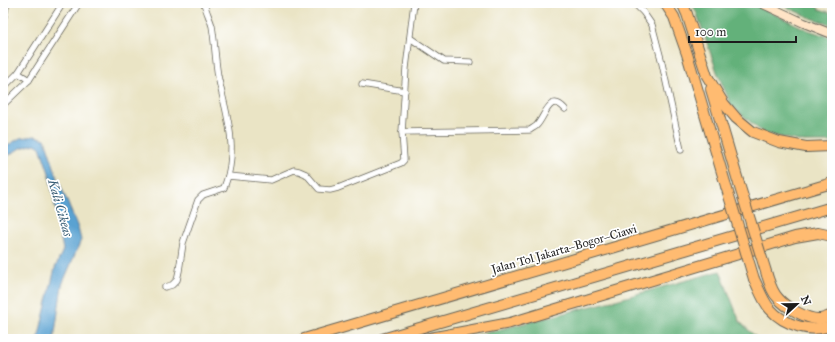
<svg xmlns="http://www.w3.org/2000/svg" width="835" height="342" font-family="'IM FELL Great Primer',serif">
<rect width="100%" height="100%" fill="#fff"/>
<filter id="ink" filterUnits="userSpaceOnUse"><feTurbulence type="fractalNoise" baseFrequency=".025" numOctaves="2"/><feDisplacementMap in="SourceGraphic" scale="8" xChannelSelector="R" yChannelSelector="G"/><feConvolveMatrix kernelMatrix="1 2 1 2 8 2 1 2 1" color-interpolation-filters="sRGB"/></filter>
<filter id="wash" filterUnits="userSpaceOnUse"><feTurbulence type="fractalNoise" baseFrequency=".012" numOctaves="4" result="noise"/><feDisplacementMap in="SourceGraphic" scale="16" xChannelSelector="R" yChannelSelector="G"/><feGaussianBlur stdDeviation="0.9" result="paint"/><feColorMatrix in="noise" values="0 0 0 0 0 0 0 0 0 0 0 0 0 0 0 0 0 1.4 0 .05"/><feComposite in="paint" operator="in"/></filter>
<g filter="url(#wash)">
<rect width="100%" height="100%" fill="#eae4c5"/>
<g fill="#63b17a" stroke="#40664b">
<polygon points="690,3 751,3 808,30 832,38 832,142 803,142 763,133 731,105 717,72 696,11"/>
<polygon points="777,3 814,3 819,9 832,13 832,25 811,18"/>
<polygon points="720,271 740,322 758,339 462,339 612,301"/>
</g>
<path fill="#5aa2d1" stroke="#3b5f76" d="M35,136L45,139L58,179L78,228L81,240L62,285L54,339H38L55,268L63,250L49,173L40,147L35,144C23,147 10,151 3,162V148L20,138Z"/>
</g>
<g filter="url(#ink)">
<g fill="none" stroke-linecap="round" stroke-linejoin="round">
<g stroke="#646257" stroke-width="7">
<g id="minor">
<path d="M204,3C206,11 210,19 212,26C215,43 215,59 218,76C225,110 237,140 228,176"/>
<polyline points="634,3 643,12 652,25 661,59 681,150"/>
<polyline points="3,20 7,3"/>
<polyline points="410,38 444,61 470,62"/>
<polyline points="18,73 29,80"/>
<polyline points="362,84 405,91"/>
<polyline points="3,88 18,73 63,3"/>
<polyline points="3,105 29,80 79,3"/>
<path d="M402,132L530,130C531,129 535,127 536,126C545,118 549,91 565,109"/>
<polyline points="165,287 172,285 177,280 179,271 183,243 198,200 203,195 224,188 228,176 271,180 294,170 299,171 306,174 319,189 330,190 338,188 401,163 404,160 402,132 406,68 414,3"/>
</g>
</g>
<g stroke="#646257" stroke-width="10">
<polyline id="secondary" points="761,3 804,23 832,34"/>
</g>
<g stroke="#646257" stroke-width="12">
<g id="motorway">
<polyline points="665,3 674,17 687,54 726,186"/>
<polyline points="682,3 687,14 707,76 724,104 736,118 753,132 779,142 806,147 832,146"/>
<polyline points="711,89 739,184"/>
<path d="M767,275C770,284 772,292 778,298C785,307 808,320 820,319C824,318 828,317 832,315"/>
<path d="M754,279C759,289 763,301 770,309C784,325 812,334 832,325"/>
<polyline points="304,339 832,183"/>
<polyline points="382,339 832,207"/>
<polyline points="425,339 510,323 795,237 818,233 832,236"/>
</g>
</g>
<use href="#minor" stroke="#fff" stroke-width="5.5"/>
<use href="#secondary" stroke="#ffe4c6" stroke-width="8"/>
<use href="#motorway" stroke="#ffbb71" stroke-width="10"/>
<g stroke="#646257" stroke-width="12" stroke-linecap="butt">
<g id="motorway-bridge">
<polyline points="739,184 767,275"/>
<polyline points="726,186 754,279"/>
</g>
</g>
<use href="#motorway-bridge" stroke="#ffbb71" stroke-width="10"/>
</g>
</g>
<g text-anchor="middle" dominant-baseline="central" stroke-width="3.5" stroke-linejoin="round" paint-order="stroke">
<g font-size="12" fill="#1c1c1c" stroke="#fff">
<text transform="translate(564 249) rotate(-16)">Jalan Tol Jakarta–Bogor–Ciawi</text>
</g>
<g font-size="13" font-style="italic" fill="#3b5f76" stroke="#fff">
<text transform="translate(60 208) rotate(74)">Kali Cikeas</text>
</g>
</g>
<rect width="835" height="342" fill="none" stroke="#fff" stroke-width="16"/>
<g transform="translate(797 304) rotate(68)" stroke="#ffffff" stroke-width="3" paint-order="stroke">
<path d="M0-3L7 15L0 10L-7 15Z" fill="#1c1c1c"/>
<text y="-6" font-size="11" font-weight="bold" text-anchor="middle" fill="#1c1c1c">N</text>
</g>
<path d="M689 36v6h107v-6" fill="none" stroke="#1c1c1c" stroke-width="2"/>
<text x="695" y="36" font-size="12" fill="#1c1c1c" stroke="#ffffff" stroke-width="3" paint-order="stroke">100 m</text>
</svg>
